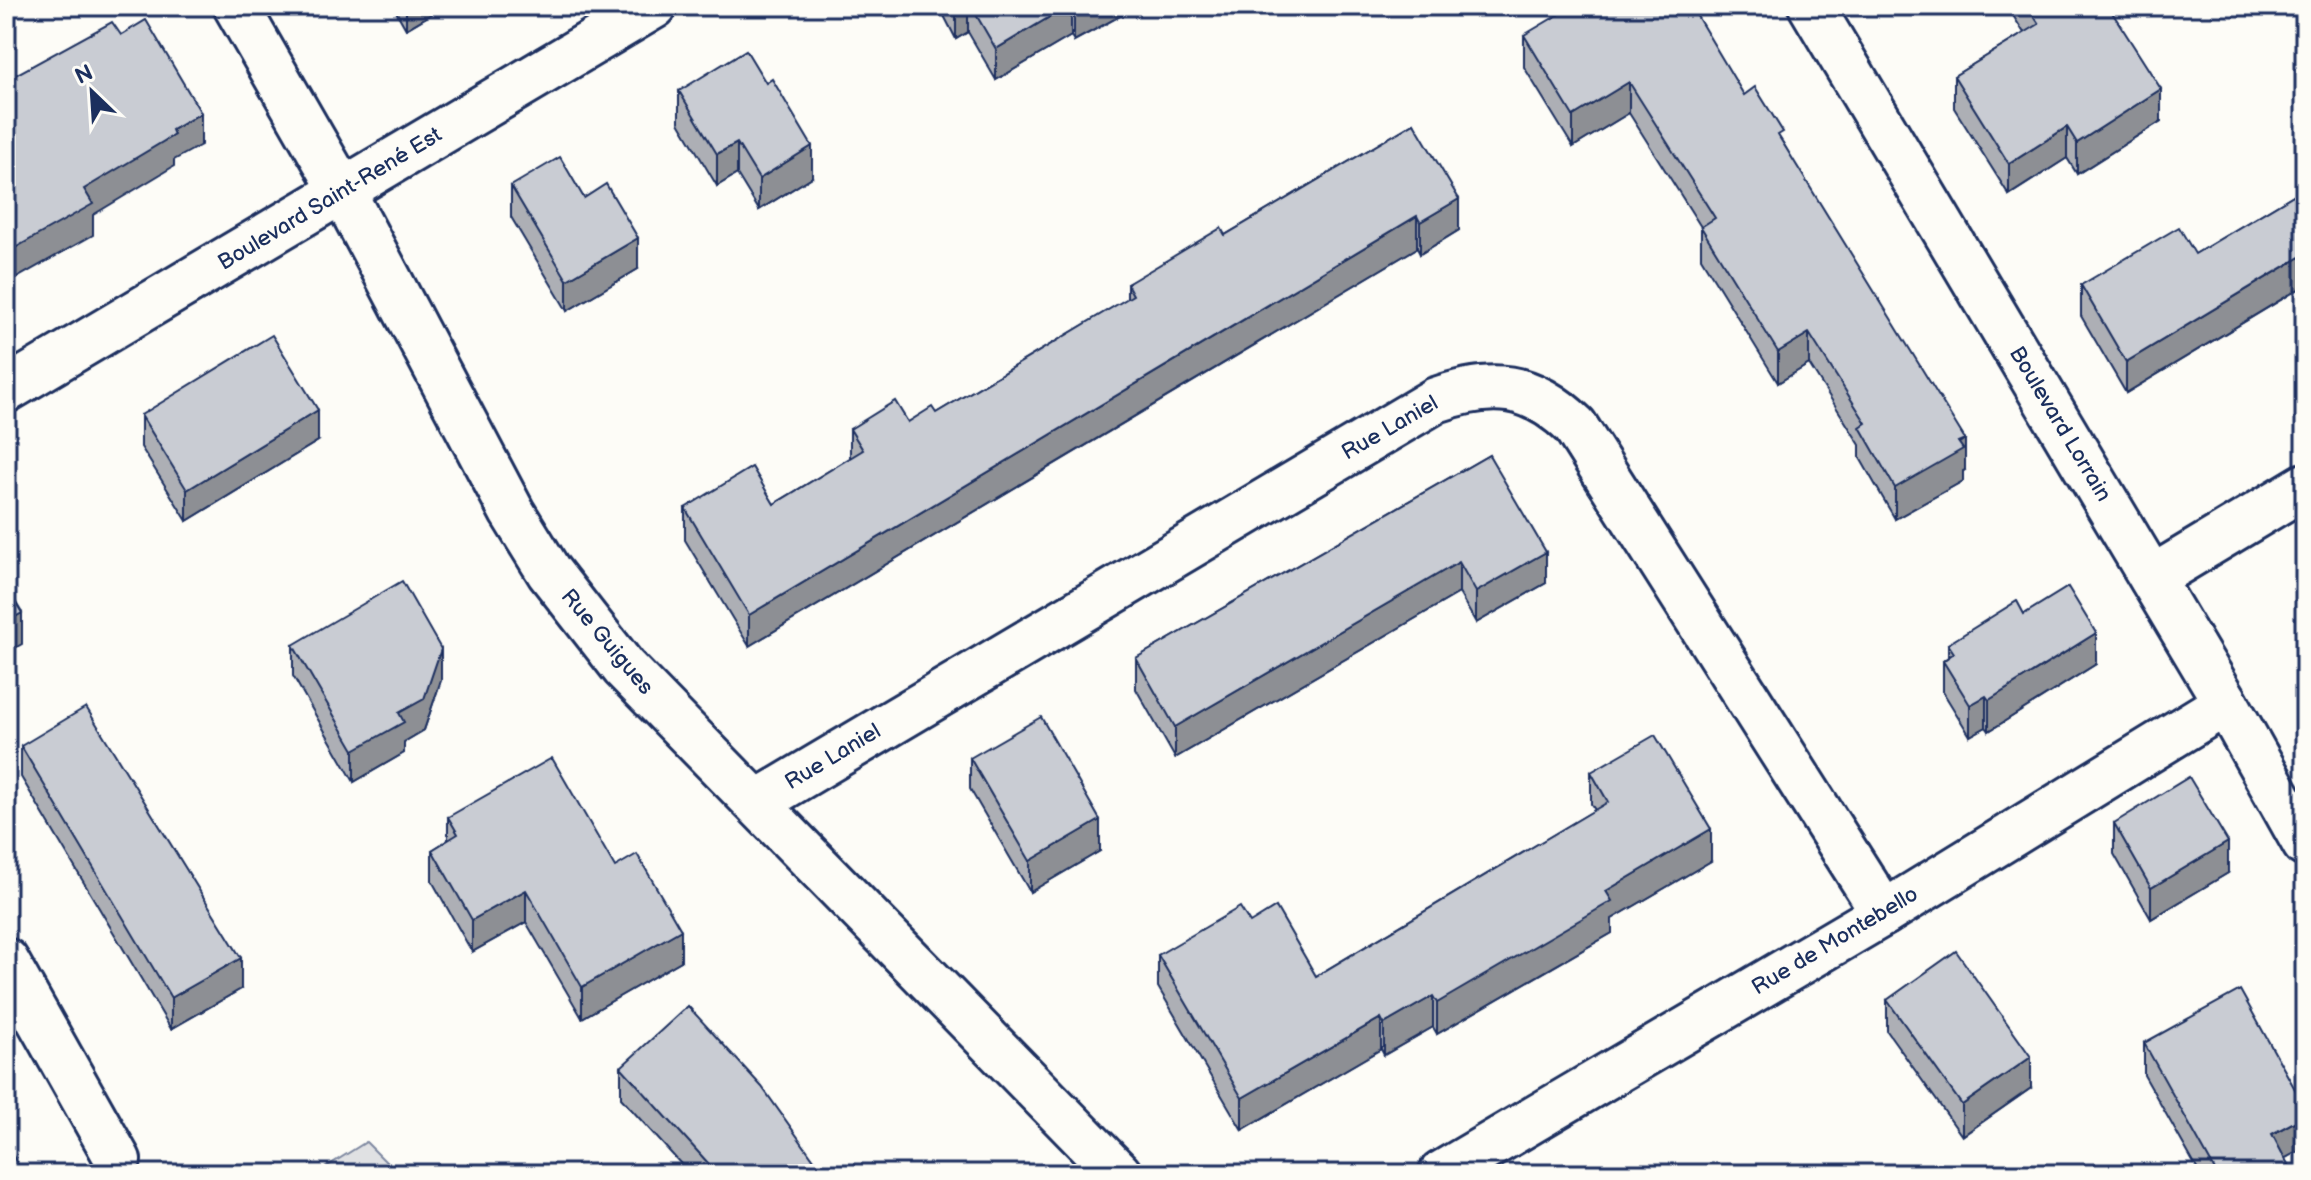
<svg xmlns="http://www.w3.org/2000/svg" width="2311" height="1180" font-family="'Balsamiq Sans',sans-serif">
<rect width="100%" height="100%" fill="#fdfcf7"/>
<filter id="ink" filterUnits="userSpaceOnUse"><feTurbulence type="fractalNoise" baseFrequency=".0125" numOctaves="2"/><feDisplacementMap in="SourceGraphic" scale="16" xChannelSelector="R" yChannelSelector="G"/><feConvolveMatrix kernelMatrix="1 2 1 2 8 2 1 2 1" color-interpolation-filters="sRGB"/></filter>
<g filter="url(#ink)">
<polygon fill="#e0e1e3" stroke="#7e88a0" stroke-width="2" points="366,1142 398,1174 315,1174"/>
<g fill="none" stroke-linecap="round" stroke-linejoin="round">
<g stroke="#1b2f5e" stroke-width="50">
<g id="street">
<polyline points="236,6 343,192 512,512 549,572 624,668 1119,1174"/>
<polyline points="2152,578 2305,486"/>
<path d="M758,802L1436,400C1492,380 1531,383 1575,426L1884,913"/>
<polyline points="6,961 118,1160"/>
<polyline points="1441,1174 1884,913 2226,703"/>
</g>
</g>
<g stroke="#1b2f5e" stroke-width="50">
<g id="secondary">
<polyline points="1811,6 2226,703 2305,844"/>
<polyline points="6,390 654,6"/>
</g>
</g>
<use href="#street" stroke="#fdfcf7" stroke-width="44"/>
<use href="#secondary" stroke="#fdfcf7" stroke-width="44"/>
</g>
<g fill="#adafb5" stroke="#1b2f5e" stroke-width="2">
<polygon points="393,6 445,6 406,29"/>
<polygon points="939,6 1122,6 1122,15 1074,41 1071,36 996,80 968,32 956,39"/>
<polygon points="2007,6 2108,6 2161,121 2077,174 2067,158 2009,195 1954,108 1954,76 2024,33"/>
<polygon points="1524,35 1744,95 1783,143 1965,470 1963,471 1963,481 1895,519 1860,458 1860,445 1809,364 1778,383 1701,258 1701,227 1629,113 1573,147 1524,67"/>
<polygon points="679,91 812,177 759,210 737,174 717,186 679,122"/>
<polygon points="1414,123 1459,230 1420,254 1417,248 749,646 685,540 685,508 774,504 850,458 850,429 908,422 936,413 1127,299 1127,284 1225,235"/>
<polygon points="511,186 638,269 567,311 511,217"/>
<polygon points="2305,188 2305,291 2302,287 2126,393 2081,316 2081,285 2195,254"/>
<polygon points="141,415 318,441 187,521 141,447"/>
<polygon points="1489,455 1546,583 1476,623 1459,593 1175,758 1136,689 1136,658"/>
<polygon points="2024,614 2096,664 1989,731 1986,727 1970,736 1943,692 1943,661 1948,657 1948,644"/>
<polygon points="293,645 441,680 424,730 404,742 404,753 354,782 293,676"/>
<polygon points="21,746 241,989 171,1029 21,777"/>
<polygon points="970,758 1100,851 1030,892 970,789"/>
<polygon points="1591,772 1711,861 1612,919 1612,933 1437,1034 1433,1027 1384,1055 1381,1049 1242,1130 1158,987 1158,955 1250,923 1316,976 1595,810 1591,804"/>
<polygon points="448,817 615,867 681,961 582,1018 526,922 472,952 432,881 432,850 448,840"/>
<polygon points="2114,823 2228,873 2151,919 2114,854"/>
<polygon points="1887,1000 2031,1088 1962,1136 1887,1031"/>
<polygon points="2144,1043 2285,1159 2293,1174 2200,1174 2144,1075"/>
<polygon points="621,1067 824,1174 690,1174 621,1098"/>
</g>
<g fill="#8d8f94" stroke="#1b2f5e" stroke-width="2">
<polygon points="406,6 445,6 406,29"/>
<polygon points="958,6 968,6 968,32 956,39 956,7"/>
<polygon points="1068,6 1071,6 1071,36 996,80 996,49"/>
<polygon points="1082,6 1122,6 1122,15 1074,41 1074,10"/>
<polygon points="1629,82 1629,113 1573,147 1573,116"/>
<polygon points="2161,89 2161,121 2077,174 2077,143"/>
<polygon points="201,113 201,145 174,160 174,166 93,215 93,235 6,284 6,253 84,189 172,130"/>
<polygon points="2067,127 2067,158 2009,195 2009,164"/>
<polygon points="737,143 737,174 717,186 717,154"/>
<polygon points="812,146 812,177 759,210 759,179"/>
<polygon points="1459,199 1459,230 1420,254 1420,222"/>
<polygon points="1417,216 1417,248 749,646 749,615"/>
<polygon points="638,238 638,269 567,311 567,280"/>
<polygon points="2302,256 2302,287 2126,393 2126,362"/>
<polygon points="1809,333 1809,364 1778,383 1778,352"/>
<polygon points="318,410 318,441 187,521 187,490"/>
<polygon points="1965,439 1965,470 1963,471 1963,481 1895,519 1895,488"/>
<polygon points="1546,552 1546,583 1476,623 1476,592"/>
<polygon points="1459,562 1459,593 1175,758 1175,727"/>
<polygon points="22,613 22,644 6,653 6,622"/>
<polygon points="2096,633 2096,664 1989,731 1989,700"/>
<polygon points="441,649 441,680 424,730 404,742 404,753 354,782 354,750 399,713"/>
<polygon points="1986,696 1986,727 1970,736 1970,705"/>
<polygon points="1100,820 1100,851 1030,892 1030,861"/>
<polygon points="1711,829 1711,861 1612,919 1612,933 1437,1034 1437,1003 1606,891"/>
<polygon points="2228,842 2228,873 2151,919 2151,888"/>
<polygon points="526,890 526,922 472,952 472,920"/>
<polygon points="681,930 681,961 582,1018 582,987"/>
<polygon points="241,958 241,989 171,1029 171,998"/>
<polygon points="1433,996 1433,1027 1384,1055 1384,1024"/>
<polygon points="1381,1018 1381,1049 1242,1130 1242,1098"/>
<polygon points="2031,1057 2031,1088 1962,1136 1962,1105"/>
<polygon points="2305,1116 2305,1148 2272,1165 2272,1134"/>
<polygon points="18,1165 18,1174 6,1174 6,1172"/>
</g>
<g fill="#c9ccd3" stroke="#1b2f5e" stroke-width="2">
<polygon points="971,6 1068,6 996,49"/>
<polygon points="1072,6 1082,6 1074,10"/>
<polygon points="1573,6 1691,6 1744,95 1755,87 1783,132 1778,135 1965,439 1958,442 1963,449 1895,488 1860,427 1866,423 1809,333 1778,352 1701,227 1715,218 1629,82 1573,116 1524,35"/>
<polygon points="2027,6 2108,6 2161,89 2077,143 2067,127 2009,164 1954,76 2039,24"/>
<polygon points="146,20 201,113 172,130 174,135 84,189 93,204 6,253 6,80 112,22 121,35"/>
<polygon points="746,50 766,83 772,79 812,146 759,179 737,143 717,154 679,91"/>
<polygon points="1414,123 1459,199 1420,222 1417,216 749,615 685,508 752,467 774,504 863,450 850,429 895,401 908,422 932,407 936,413 1133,295 1127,284 1221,228 1225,235"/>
<polygon points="560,157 584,198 606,184 638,238 567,280 511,186"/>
<polygon points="2305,188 2305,260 2302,256 2126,362 2081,285 2179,227 2195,254"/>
<polygon points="272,335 318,410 187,490 141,415"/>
<polygon points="1489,455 1546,552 1476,592 1459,562 1175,727 1136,658"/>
<polygon points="402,581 441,649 424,699 399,713 404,722 354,750 293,645"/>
<polygon points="6,586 22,613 6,622"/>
<polygon points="2068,587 2096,633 1989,700 1986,696 1970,705 1943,661 1954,653 1948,644 2017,601 2024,614"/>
<polygon points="86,707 241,958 171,998 21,746"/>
<polygon points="1041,717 1100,820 1030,861 970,758"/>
<polygon points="1655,735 1711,829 1606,891 1612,901 1437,1003 1433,996 1384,1024 1381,1018 1242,1098 1158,955 1240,907 1250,923 1276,907 1316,976 1608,802 1591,772"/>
<polygon points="552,758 615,867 637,854 681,930 582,987 526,890 472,920 432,850 458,834 448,817"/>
<polygon points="2189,777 2228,842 2151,888 2114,823"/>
<polygon points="1956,951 2031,1057 1962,1105 1887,1000"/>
<polygon points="2240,990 2305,1107 2305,1116 2272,1134 2293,1174 2217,1174 2144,1043"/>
<polygon points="688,1006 762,1087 824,1174 716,1174 708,1163 621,1067"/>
<polygon points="6,1143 18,1165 6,1172"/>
</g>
</g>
<g text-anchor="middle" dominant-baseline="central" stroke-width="6" stroke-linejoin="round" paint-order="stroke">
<g font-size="22" fill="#1b2f5e" stroke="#fdfcf7">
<text transform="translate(330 199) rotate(-31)">Boulevard Saint-René Est</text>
<text transform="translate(2060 424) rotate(59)">Boulevard Lorrain</text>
<text transform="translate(1390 428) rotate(-30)">Rue Laniel</text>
<text transform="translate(607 642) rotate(50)">Rue Guigues</text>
<text transform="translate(833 757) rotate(-31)">Rue Laniel</text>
<text transform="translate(1835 941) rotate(-31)">Rue de Montebello</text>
</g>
</g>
<rect width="2311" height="1180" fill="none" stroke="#fdfcf7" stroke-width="32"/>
<rect x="16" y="16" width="2279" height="1148" fill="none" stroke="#1b2f5e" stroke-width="3" filter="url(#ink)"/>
<g transform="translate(92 92) rotate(335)" stroke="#fdfcf7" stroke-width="6" paint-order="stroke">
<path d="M0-6L14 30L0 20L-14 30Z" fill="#1b2f5e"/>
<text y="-12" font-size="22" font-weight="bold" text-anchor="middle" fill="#1b2f5e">N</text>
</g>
</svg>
